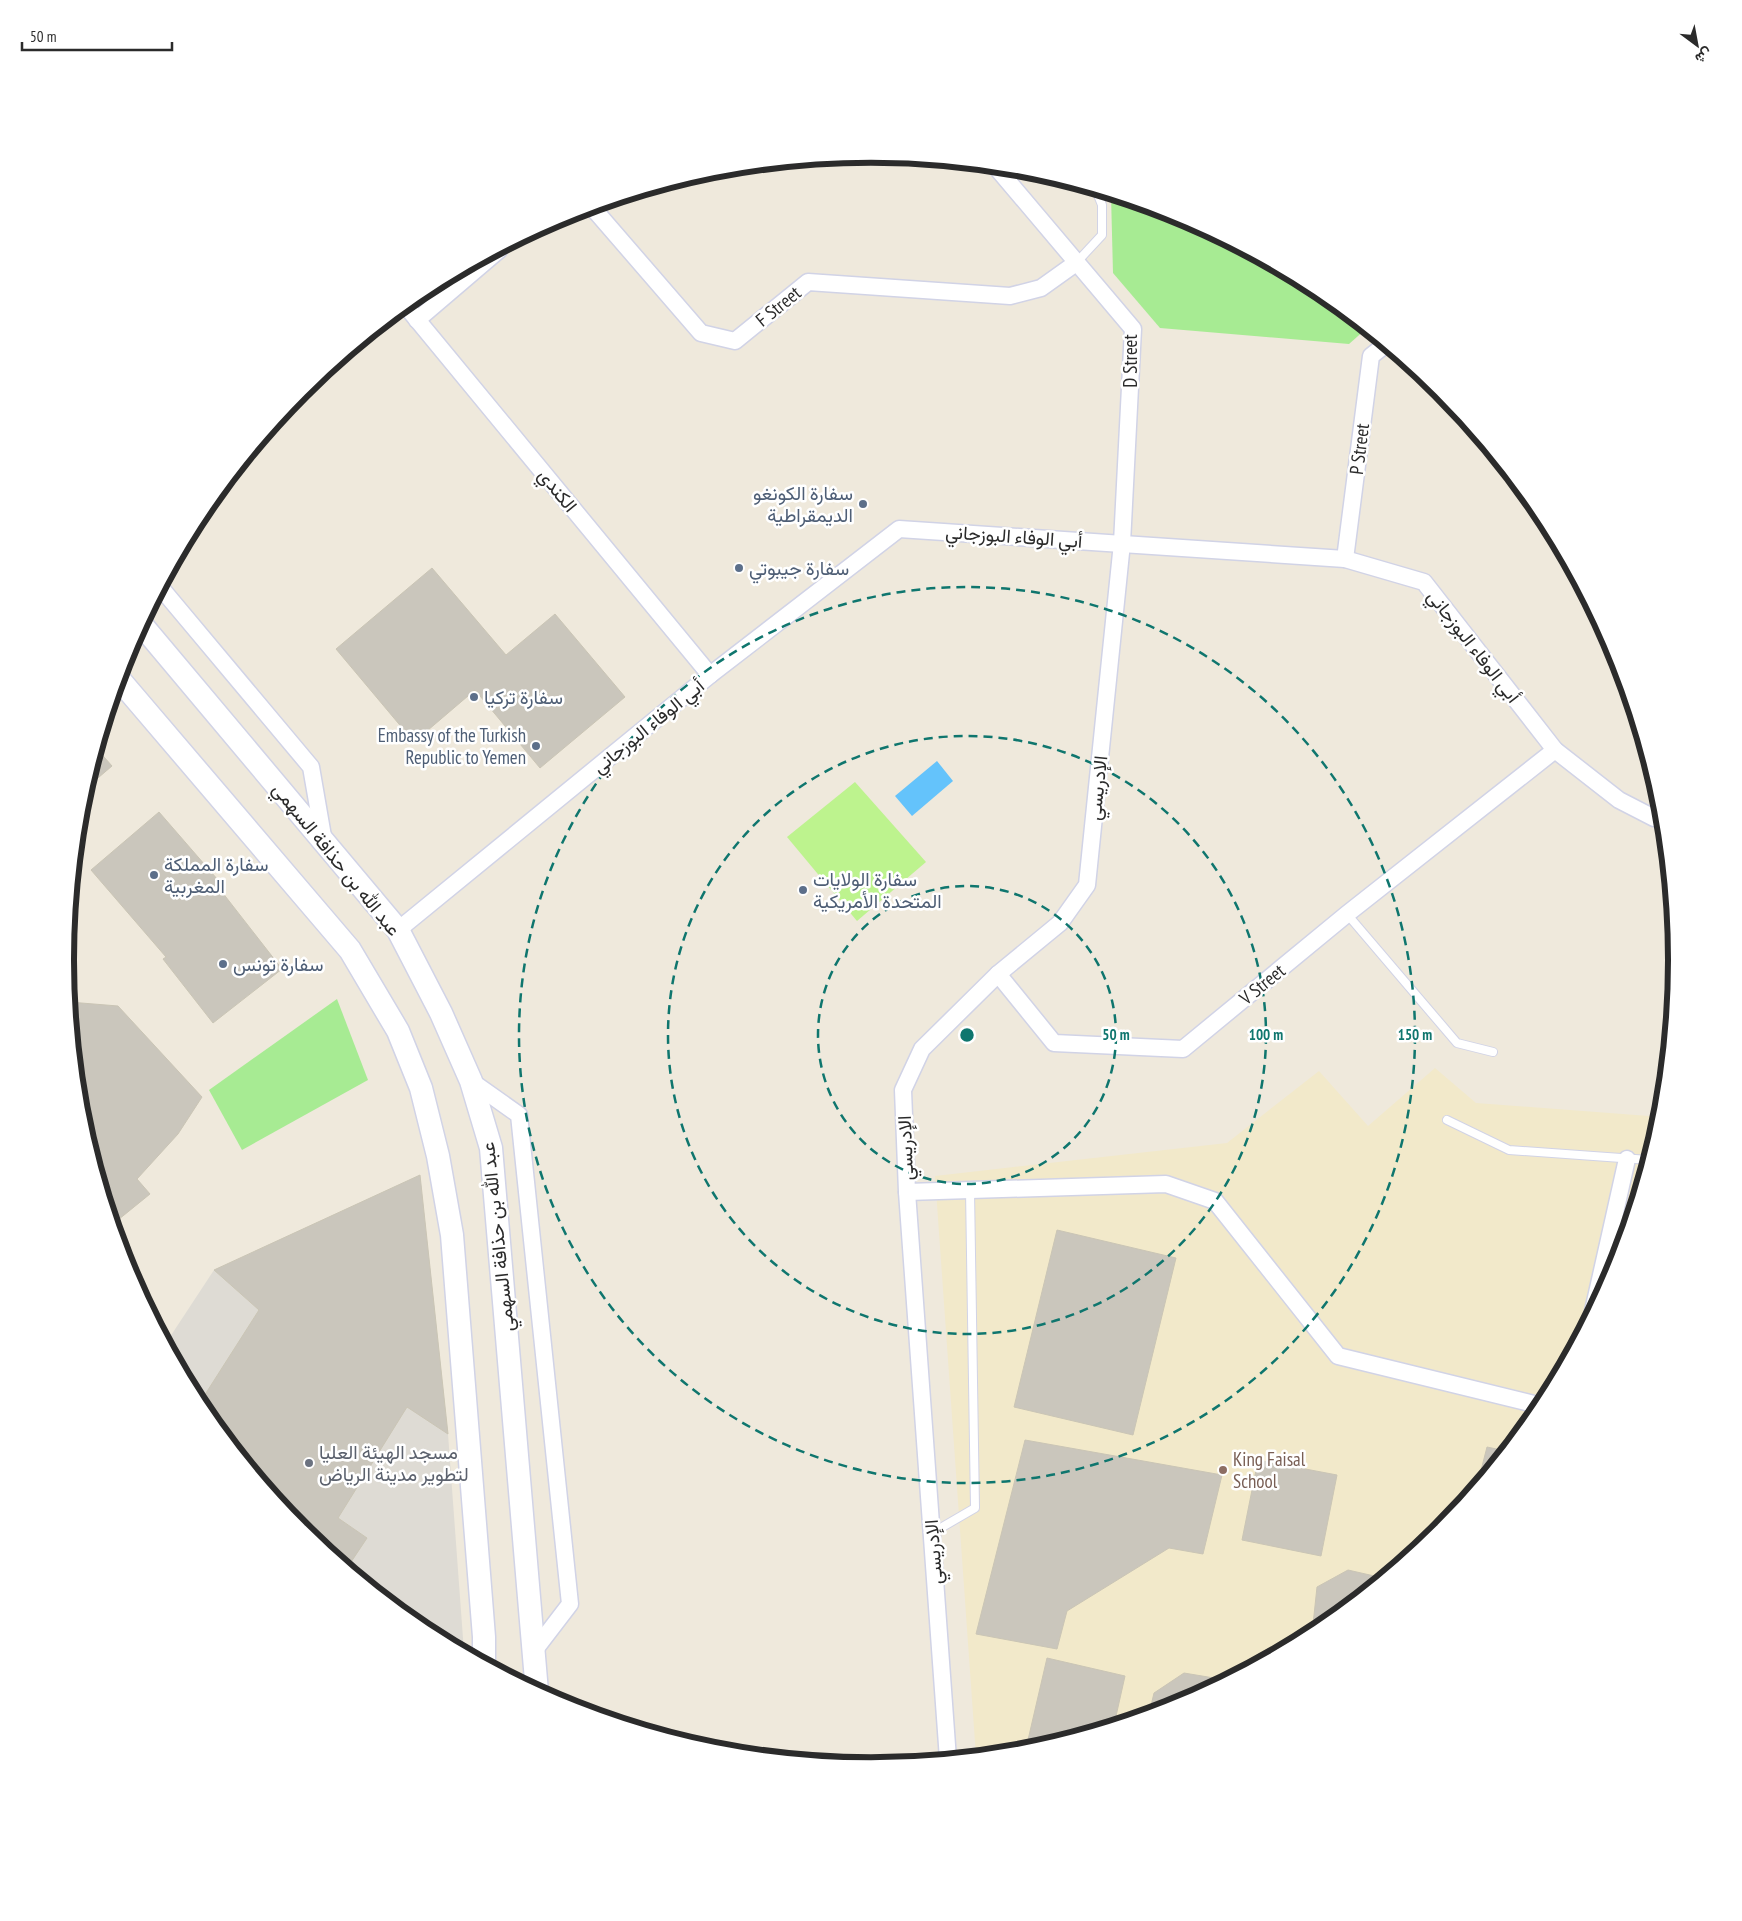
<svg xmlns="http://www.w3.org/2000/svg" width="1742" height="1921" font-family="'PT Sans Narrow',Vazirmatn,sans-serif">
<rect width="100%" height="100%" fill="#efe9dc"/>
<polygon fill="#f2e9ca" points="1435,1068 1476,1103 1662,1117 1616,1269 1541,1409 1441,1531 1319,1631 1179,1705 1028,1751 976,1756 935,1176 1227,1143 1319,1071 1368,1126"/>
<g fill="#a7eb93">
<polygon points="1111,195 1180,216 1319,290 1366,329 1349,344 1160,328 1113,273"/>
<polygon points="337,999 368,1080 242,1150 209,1090"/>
</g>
<polygon fill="#bdf38e" points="855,782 926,862 857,921 787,837"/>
<polygon fill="#dedbd4" points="420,1175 448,1434 464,1652 423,1630 301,1530 201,1408 166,1343 214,1270"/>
<polygon fill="#64c3fb" points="937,761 953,781 912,816 895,796"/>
<g fill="#cac6bc" stroke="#cac5b5">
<polygon points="432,568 506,655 555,614 625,697 540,768 475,690 414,742 336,649"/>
<polygon points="97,749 112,766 85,789 95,754"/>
<polygon points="159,812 218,880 215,883 282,969 213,1023 163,959 166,957 91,870"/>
<polygon points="69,1002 118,1006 202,1097 178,1134 137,1179 150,1194 113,1224 80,1117"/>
<polygon points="420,1175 448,1434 407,1407 338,1518 367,1538 347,1568 301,1530 199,1404 259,1310 214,1270"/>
<polygon points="1057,1230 1176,1258 1133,1435 1014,1407"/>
<polygon points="1025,1440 1222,1475 1203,1554 1169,1548 1067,1611 1057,1649 976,1634"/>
<polygon points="1487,1447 1506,1451 1477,1486"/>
<polygon points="1258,1460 1337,1475 1321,1556 1242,1540"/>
<polygon points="1348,1570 1383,1578 1312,1634 1317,1587"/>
<polygon points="1047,1658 1125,1676 1114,1725 1049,1745 1028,1740"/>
<polygon points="1184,1673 1226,1680 1179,1705 1149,1714 1154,1693"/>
</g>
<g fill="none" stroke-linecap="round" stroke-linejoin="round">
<g stroke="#d1d3e6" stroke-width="10">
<g id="lane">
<polyline points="1076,263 1102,235 1102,205 1096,190"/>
<polyline points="1347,914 1457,1043 1493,1052"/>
<polyline points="1447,1120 1509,1150 1649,1160"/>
<polyline points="932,1533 975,1508 970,1190"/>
</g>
</g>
<g stroke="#d1d3e6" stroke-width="19">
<g id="street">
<polyline points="592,207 701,333 735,341 808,282 1010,296 1041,288 1076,263"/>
<polyline points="405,305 710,675"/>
<polyline points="417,320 499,250"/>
<polyline points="1345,559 1371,356 1385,345"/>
<polyline points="161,588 311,767 324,842"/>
<polyline points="398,930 710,675 899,529 1345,559 1424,582 1555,750 1619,800 1654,818 1663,819"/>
<polyline points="998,974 1054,1043 1183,1049 1347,914 1555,750"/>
<polyline points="471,1081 519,1115 570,1604 534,1651"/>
<polyline points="907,1192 1166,1184 1215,1201 1338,1356 1542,1406"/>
<polyline points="1593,1311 1627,1159"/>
<polyline points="948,1759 907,1192 903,1090 922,1049 998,974 1060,923 1087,885 1122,543 1133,329 996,167"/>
</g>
</g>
<g stroke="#d1d3e6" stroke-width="25">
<g id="secondary">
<polyline points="141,624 398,930 441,1013 471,1081 491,1148 537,1692"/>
<polyline points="118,678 350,950 398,1031 421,1088 438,1156 452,1235 484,1637 484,1663"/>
</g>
</g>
<use href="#lane" stroke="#fff" stroke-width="8"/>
<use href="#street" stroke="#fff" stroke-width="16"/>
<use href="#secondary" stroke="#fff" stroke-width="22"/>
</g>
<g fill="none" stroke="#0f766e" stroke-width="2.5" stroke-dasharray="9 6">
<circle cx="967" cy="1035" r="149"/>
<circle cx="967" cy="1035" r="299"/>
<circle cx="967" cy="1035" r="448"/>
</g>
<g fill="#5c6f8a" stroke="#fff" stroke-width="2">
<circle cx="863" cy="504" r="5"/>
<circle cx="739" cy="568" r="5"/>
<circle cx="474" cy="697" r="5"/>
<circle cx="536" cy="746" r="5"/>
<circle cx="154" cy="875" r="5"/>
<circle cx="803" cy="890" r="5"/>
<circle cx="223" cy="964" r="5"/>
</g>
<circle fill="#6b7280" stroke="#fff" stroke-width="2" cx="309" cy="1463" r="5"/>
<circle fill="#8d6e63" stroke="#fff" stroke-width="2" cx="1223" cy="1470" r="5"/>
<g text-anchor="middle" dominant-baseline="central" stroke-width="5" stroke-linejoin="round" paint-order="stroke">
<g font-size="19" fill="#2b2b2b" stroke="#fff">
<text transform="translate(778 306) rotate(-39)">F Street</text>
<text transform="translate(1130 361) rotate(-90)">D Street</text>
<text transform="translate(1359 449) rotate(-83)">P Street</text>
<text transform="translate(558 490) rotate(51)">الكندي</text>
<text transform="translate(1014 536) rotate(4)">أبي الوفاء البوزجاني</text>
<text transform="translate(1474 646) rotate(52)">أبي الوفاء البوزجاني</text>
<text transform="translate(648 726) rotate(-39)">أبي الوفاء البوزجاني</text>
<text transform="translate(1097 788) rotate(-84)">الإدريسي</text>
<text transform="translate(337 859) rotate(51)">عبد الله بن حذافة السهمي</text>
<text transform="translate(1262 984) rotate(-39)">V Street</text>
<text transform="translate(905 1148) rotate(-92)">الإدريسي</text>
<text transform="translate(497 1237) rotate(-96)">عبد الله بن حذافة السهمي</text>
<text transform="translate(933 1552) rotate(-94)">الإدريسي</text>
</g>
<g font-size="19" fill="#4e5e75" stroke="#fff" text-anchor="start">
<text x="853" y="493" text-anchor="end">سفارة الكونغو<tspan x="853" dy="22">الديمقراطية</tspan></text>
<text x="749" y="568">سفارة جيبوتي</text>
<text x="484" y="697">سفارة تركيا</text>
<text x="526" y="735" text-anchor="end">Embassy of the Turkish<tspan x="526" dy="22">Republic to Yemen</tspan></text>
<text x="164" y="864">سفارة المملكة<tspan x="164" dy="22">المغربية</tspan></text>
<text x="813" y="879">سفارة الولايات<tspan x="813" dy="22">المتحدة الأمريكية</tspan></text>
<text x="233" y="964">سفارة تونس</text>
</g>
<g font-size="19" fill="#5b616d" stroke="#fff" text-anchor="start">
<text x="319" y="1452">مسجد الهيئة العليا<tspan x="319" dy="22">لتطوير مدينة الرياض</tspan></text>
</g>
<g font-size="19" fill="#785e54" stroke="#fff" text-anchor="start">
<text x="1233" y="1459">King Faisal<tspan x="1233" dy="22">School</tspan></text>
</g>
</g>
<path d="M0 0H1742V1921H0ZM74 960a797 797 0 1 1 1594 0a797 797 0 1 1-1594 0Z" fill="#fff" fill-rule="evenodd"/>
<path fill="none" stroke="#2b2b2b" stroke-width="6" d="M74 960a797 797 0 1 1 1594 0a797 797 0 1 1-1594 0Z"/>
<circle cx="967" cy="1035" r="8" fill="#0f766e" stroke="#fff" stroke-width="2.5"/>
<g font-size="15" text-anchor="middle" font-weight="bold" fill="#0f766e" stroke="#fff" stroke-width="5" stroke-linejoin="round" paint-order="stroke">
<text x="1116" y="1040">50 m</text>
<text x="1266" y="1040">100 m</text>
<text x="1415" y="1040">150 m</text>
</g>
<g transform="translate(1697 45) rotate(148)" stroke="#ffffff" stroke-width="4" paint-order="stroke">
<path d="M0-4L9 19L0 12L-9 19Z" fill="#2b2b2b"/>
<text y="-8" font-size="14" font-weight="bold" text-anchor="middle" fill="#2b2b2b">ش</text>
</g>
<path d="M22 42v8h150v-8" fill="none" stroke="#2b2b2b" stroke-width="2.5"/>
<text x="30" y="42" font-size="15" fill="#2b2b2b" stroke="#ffffff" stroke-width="4" paint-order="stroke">50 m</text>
</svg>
